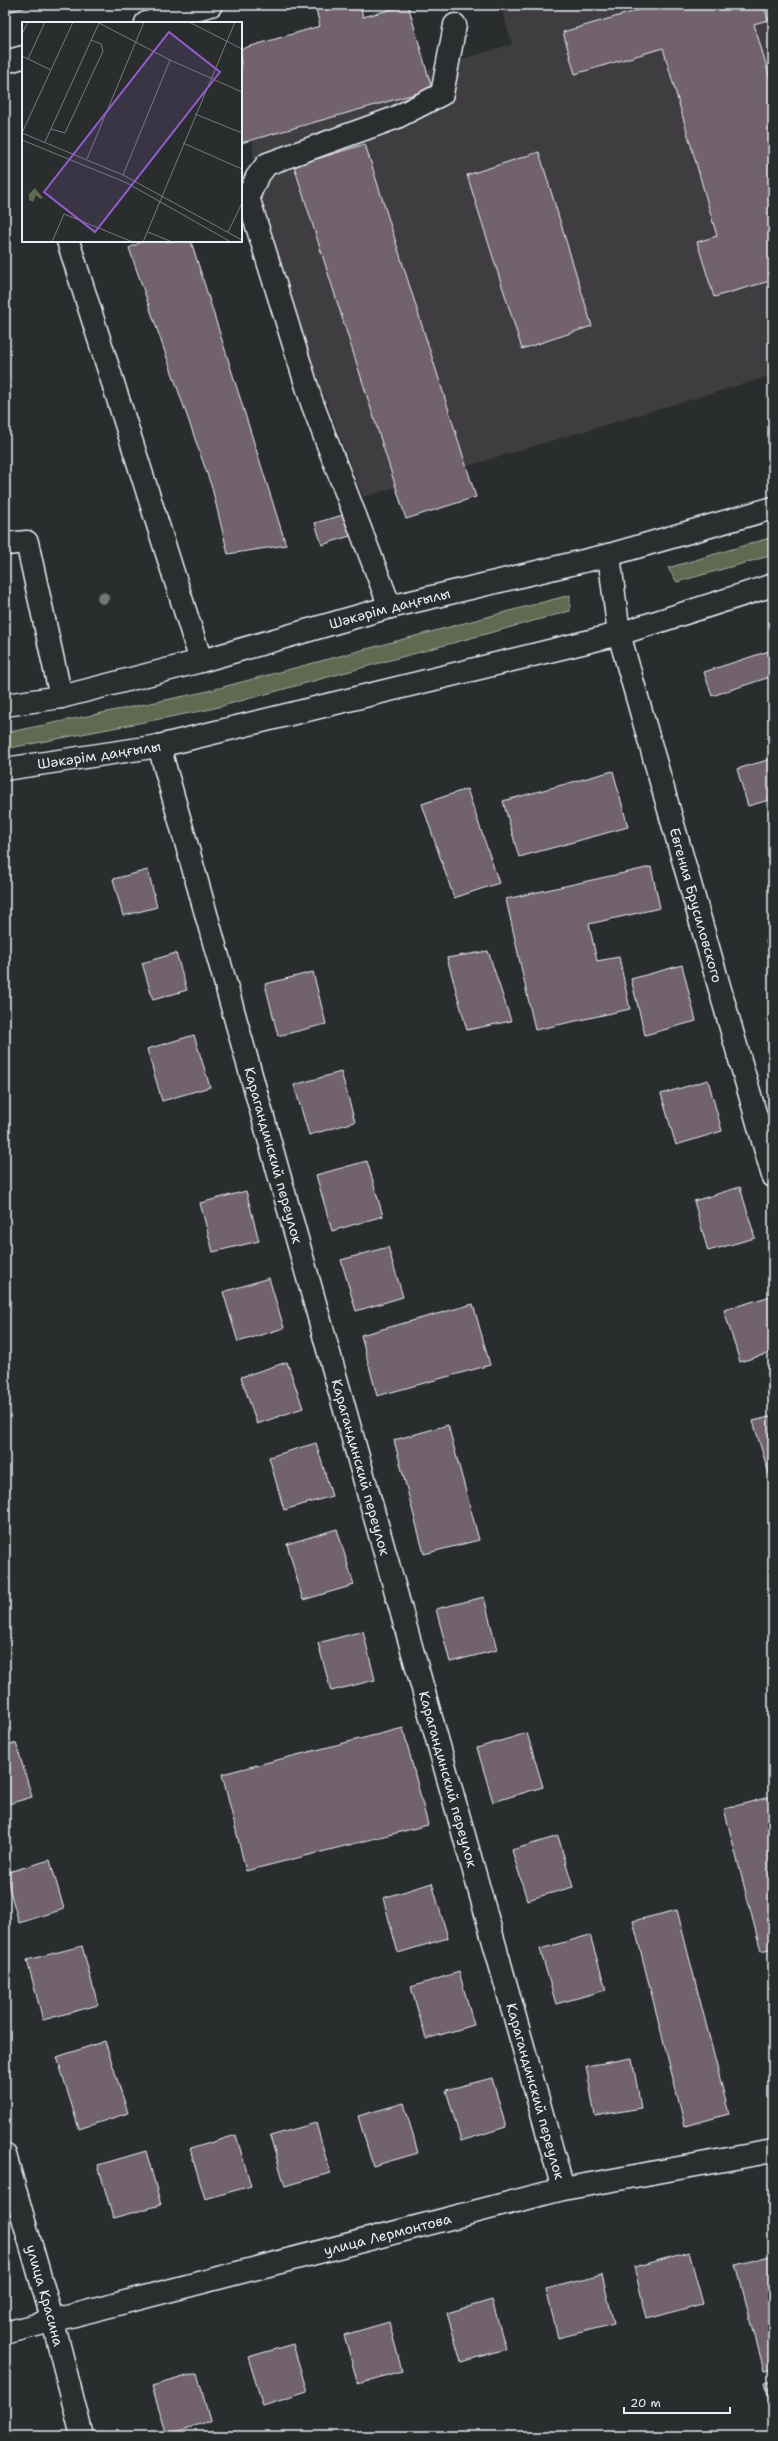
<svg xmlns="http://www.w3.org/2000/svg" width="778" height="2441" font-family="'Shantell Sans',sans-serif">
<rect width="100%" height="100%" fill="#2a2d2e"/>
<filter id="ink" filterUnits="userSpaceOnUse"><feTurbulence type="fractalNoise" baseFrequency=".025" numOctaves="2"/><feDisplacementMap in="SourceGraphic" scale="8" xChannelSelector="R" yChannelSelector="G"/><feConvolveMatrix kernelMatrix="1 2 1 2 8 2 1 2 1" color-interpolation-filters="sRGB"/></filter>
<g filter="url(#ink)">
<polygon fill="#403d41" points="501,5 773,5 773,375 363,497 248,197 254,165 251,123 512,44"/>
<g fill="#5f6a51" stroke="#a4aea4">
<polygon points="773,537 773,555 677,582 668,568"/>
<polygon points="570,595 570,611 211,709 5,749 5,733 204,692"/>
</g>
<g fill="#72626d" stroke="#e8f1f8">
<polygon points="5,5 30,5 30,6 5,13"/>
<polygon points="315,5 360,5 363,17 408,5 432,89 241,143 241,49 320,26"/>
<polygon points="656,5 764,5 768,20 754,24 773,88 773,280 714,297 697,242 717,236 663,48 575,74 563,32"/>
<polygon points="365,144 476,497 406,519 294,166"/>
<polygon points="539,152 592,326 522,349 467,175"/>
<polygon points="143,241 191,241 286,545 228,554 212,488 129,248"/>
<polygon points="350,513 356,534 322,545 315,523"/>
<polygon points="772,650 773,676 712,696 704,672"/>
<polygon points="771,759 773,799 748,806 737,769"/>
<polygon points="613,771 628,827 519,857 503,801"/>
<polygon points="467,789 499,883 454,898 422,804"/>
<polygon points="651,867 660,908 589,924 597,961 619,957 630,1009 535,1030 506,899"/>
<polygon points="148,870 157,907 123,916 113,879"/>
<polygon points="773,939 773,964 766,941"/>
<polygon points="488,951 511,1021 467,1030 447,958"/>
<polygon points="176,953 187,990 153,1000 142,963"/>
<polygon points="682,965 696,1021 645,1035 631,979"/>
<polygon points="313,972 326,1024 278,1036 265,984"/>
<polygon points="194,1035 210,1087 162,1101 147,1049"/>
<polygon points="341,1072 355,1122 309,1135 294,1085"/>
<polygon points="708,1080 722,1131 676,1145 661,1094"/>
<polygon points="367,1161 383,1216 332,1231 316,1175"/>
<polygon points="740,1187 755,1238 708,1251 694,1201"/>
<polygon points="246,1191 259,1241 213,1252 200,1203"/>
<polygon points="388,1247 403,1297 356,1311 341,1260"/>
<polygon points="269,1278 284,1328 238,1342 223,1292"/>
<polygon points="771,1296 773,1352 740,1362 724,1310"/>
<polygon points="473,1304 490,1365 377,1396 361,1335"/>
<polygon points="287,1362 303,1408 257,1424 241,1377"/>
<polygon points="773,1416 773,1472 769,1474 753,1421"/>
<polygon points="448,1425 479,1540 424,1554 394,1440"/>
<polygon points="316,1443 332,1496 284,1510 269,1457"/>
<polygon points="337,1529 354,1585 303,1600 287,1544"/>
<polygon points="484,1597 497,1650 450,1662 436,1609"/>
<polygon points="363,1631 375,1680 331,1691 318,1643"/>
<polygon points="403,1728 428,1825 246,1871 222,1774"/>
<polygon points="527,1733 543,1787 493,1802 477,1748"/>
<polygon points="16,1743 32,1797 5,1805 5,1746"/>
<polygon points="773,1796 773,1948 761,1951 724,1809"/>
<polygon points="558,1836 573,1887 527,1900 512,1850"/>
<polygon points="50,1860 64,1909 19,1923 5,1873"/>
<polygon points="432,1883 448,1938 398,1953 383,1898"/>
<polygon points="677,1910 729,2114 685,2126 633,1921"/>
<polygon points="590,1935 606,1990 556,2004 540,1949"/>
<polygon points="82,1946 98,2005 43,2020 27,1960"/>
<polygon points="459,1972 474,2025 426,2039 411,1987"/>
<polygon points="105,2041 128,2113 79,2129 57,2057"/>
<polygon points="632,2058 641,2108 595,2116 586,2066"/>
<polygon points="492,2078 506,2127 461,2141 446,2090"/>
<polygon points="404,2103 418,2153 373,2166 358,2116"/>
<polygon points="316,2123 330,2173 285,2186 270,2136"/>
<polygon points="236,2135 251,2186 205,2199 190,2149"/>
<polygon points="146,2151 161,2205 113,2218 98,2165"/>
<polygon points="689,2252 703,2304 647,2319 634,2267"/>
<polygon points="773,2255 773,2368 764,2370 736,2265"/>
<polygon points="602,2275 614,2324 558,2338 546,2289"/>
<polygon points="492,2300 506,2349 461,2362 447,2313"/>
<polygon points="389,2322 402,2371 358,2384 344,2335"/>
<polygon points="293,2344 307,2392 263,2406 248,2357"/>
<polygon points="197,2373 210,2421 167,2435 152,2386"/>
<polygon points="773,2380 773,2419 765,2382"/>
</g>
<g fill="none" stroke-linecap="round" stroke-linejoin="round">
<g stroke="#e8f1f8" stroke-width="25">
<g id="minor">
<polyline points="146,23 211,5"/>
<polyline points="5,62 23,57"/>
<polyline points="248,197 257,177 267,164 395,118 442,94 455,25"/>
<polyline points="241,199 248,197 312,403 390,607"/>
<polyline points="68,241 201,661"/>
<polyline points="5,544 27,542 61,697"/>
<path id="s1" d="M619,634L773,1176"/>
<path id="s2" d="M159,746L563,2189"/>
<path id="s3" d="M5,2155L53,2322L82,2436"/>
<path id="s4" d="M5,2333L563,2189L773,2151"/>
</g>
</g>
<g stroke="#e8f1f8" stroke-width="25">
<g id="major">
<polyline points="609,555 619,634"/>
<path id="s5" d="M5,705L61,697L201,661L390,607L609,555L773,508"/>
<path id="s6" d="M5,769L159,746L619,634L773,585"/>
</g>
</g>
<use href="#minor" stroke="#2a2d2e" stroke-width="22"/>
<use href="#major" stroke="#2a2d2e" stroke-width="22"/>
</g>
<circle fill="#707774" cx="103" cy="598" r="6"/>
</g>
<g text-anchor="middle" dominant-baseline="central" stroke-width="3" stroke-linejoin="round" paint-order="stroke">
<g font-size="14" fill="#e8f1f8" stroke="#2a2d2e">
<text stroke="none"><textPath href="#s5" startOffset="397">Шәкәрім даңғылы</textPath></text>
<text stroke="none"><textPath href="#s6" startOffset="95">Шәкәрім даңғылы</textPath></text>
<text stroke="none"><textPath href="#s1" startOffset="282">Евгения Брусиловского</textPath></text>
<text stroke="none"><textPath href="#s2" startOffset="425">Карагандинский переулок</textPath></text>
<text stroke="none"><textPath href="#s2" startOffset="749">Карагандинский переулок</textPath></text>
<text stroke="none"><textPath href="#s2" startOffset="1073">Карагандинский переулок</textPath></text>
<text stroke="none"><textPath href="#s2" startOffset="1397">Карагандинский переулок</textPath></text>
<text stroke="none"><textPath href="#s4" startOffset="395">улица Лермонтова</textPath></text>
<text stroke="none"><textPath href="#s3" startOffset="146">улица Красина</textPath></text>
</g>
</g>
<g transform="translate(22 22)">
<rect width="220" height="220" fill="#2a2d2e"/>
<path d="M13,166L21,176L18,177L14,173L11,180L7,178V172Z" fill="#5f6a51"/>
<path fill="none" stroke="#767b7f" stroke-width="1" d="M75,0L148,38L220,70M167,0L220,27M0,12L6,0M0,34L29,48M6,37L23,0M173,92L220,111M29,107L43,111L81,29L79,22L69,18M0,111L51,0M0,111L101,153L220,218M0,118L105,161L209,220M23,120L77,1M161,121L220,147M65,137L122,0M101,153L148,38M126,210L150,220M206,210L220,181M30,220L42,192L111,220M121,220L213,0"/>
<path fill="#965dcd" fill-opacity="0.15" stroke="#965dcd" stroke-width="2" d="M147,10L198,50L73,210L22,170Z"/>
<rect width="220" height="220" fill="none" stroke="#e8f1f8" stroke-width="2"/>
</g>
<rect width="778" height="2441" fill="none" stroke="#2a2d2e" stroke-width="20"/>
<rect x="10" y="10" width="758" height="2421" fill="none" stroke="#e8f1f8" stroke-width="1.5" filter="url(#ink)"/>
<path d="M624 2407v6h106v-6" fill="none" stroke="#e8f1f8" stroke-width="2"/>
<text x="630" y="2407" font-size="12" fill="#e8f1f8" stroke="#2a2d2e" stroke-width="3" paint-order="stroke">20 m</text>
</svg>
